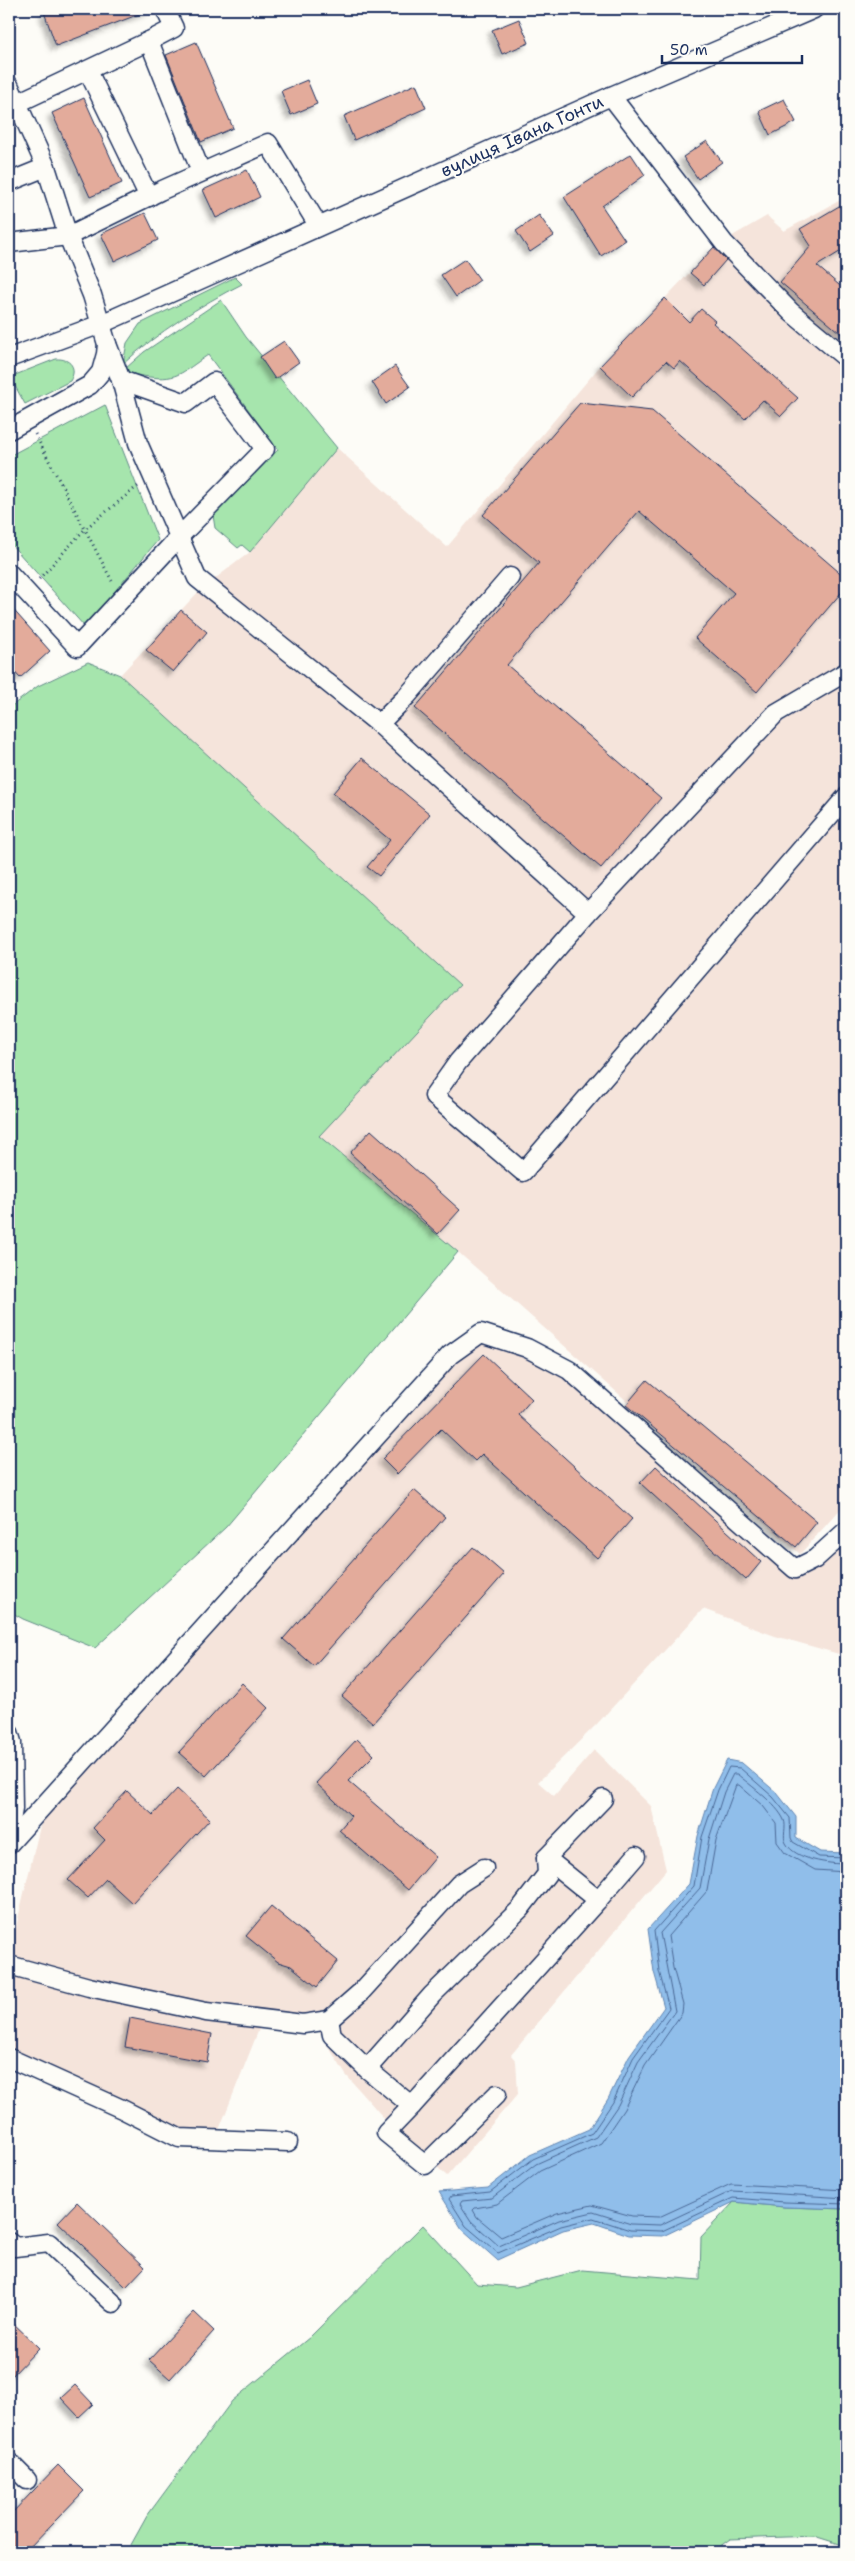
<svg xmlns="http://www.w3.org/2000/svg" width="855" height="2561" font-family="'Shantell Sans',sans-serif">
<defs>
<filter id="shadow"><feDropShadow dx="-4.5" dy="4.5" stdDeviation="2.5" flood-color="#0004"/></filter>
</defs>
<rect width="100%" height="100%" fill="#fdfcf7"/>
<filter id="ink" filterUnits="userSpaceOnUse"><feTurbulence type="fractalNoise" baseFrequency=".02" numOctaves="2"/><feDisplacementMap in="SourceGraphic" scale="10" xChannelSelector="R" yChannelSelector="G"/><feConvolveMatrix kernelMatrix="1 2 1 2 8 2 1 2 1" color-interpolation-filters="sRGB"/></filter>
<g filter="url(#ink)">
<g fill="#f5e4db">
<polygon points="846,197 846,1503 800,1554 458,1252 318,1136 120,675 200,590 250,552 337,448 447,547 600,366 715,246 767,216 784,231"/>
<polygon points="481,1333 569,1370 795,1569 846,1531 846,1656 775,1636 703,1609 596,1725 538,1782 554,1796 594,1750 651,1806 666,1870 511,2055 516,2061 518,2094 447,2176 390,2125 346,2075 307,2012 303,2024 263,2019 215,2140 179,2138 9,2059 9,1956 45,1805"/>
</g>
<g fill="#a6e5ad" stroke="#608a86">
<path d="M235,277L242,284C200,305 157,333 123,364L127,343L140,324Z"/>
<path d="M221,300L246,337L337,448L250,552L242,545L238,548L215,528L212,509L278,450L208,355C181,373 177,382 143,376C136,375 130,374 125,369L144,352Z"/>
<path d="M56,359C70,358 78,368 70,381L25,404L10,377Z"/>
<polygon points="105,405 158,540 85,627 9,542 9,456"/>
<polygon points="88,662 120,675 460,985 319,1136 458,1252 226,1527 95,1648 23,1619 9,1611 9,708 38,686"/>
<polygon points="734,2202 784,2207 846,2209 846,2546 814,2536 730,2539 712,2552 127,2552 147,2516 232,2401 310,2337 423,2225 477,2284 516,2287 582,2270 700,2280 701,2237"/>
</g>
<polygon fill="#90beea" stroke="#6185b2" points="727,1760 742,1763 777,1793 796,1817 796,1838 820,1852 846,1853 846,2209 784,2207 734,2202 663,2236 629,2235 594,2223 563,2230 497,2260 462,2229 439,2192 488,2188 530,2155 589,2129 608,2099 629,2056 664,2007 654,1972 648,1929 689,1884 698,1836 713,1788"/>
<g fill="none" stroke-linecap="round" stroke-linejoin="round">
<g stroke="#4a6896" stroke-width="1">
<polyline points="846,1858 819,1857 793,1842 791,1838 790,1818 773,1797 740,1768 729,1767 718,1790 702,1837 694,1886 654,1931 659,1971 669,2008 633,2058 613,2102 592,2133 533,2159 490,2192 451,2196 449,2199 466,2226 498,2253 561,2226 593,2218 630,2230 662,2231 733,2198 784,2202 846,2204"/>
<path d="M846,1864C829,1864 795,1860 786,1843C782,1836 787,1827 784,1820C777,1804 750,1785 737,1774H733L724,1792L709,1839L700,1888L660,1933L675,2011L638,2062L618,2105L596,2137L536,2164L492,2198L462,2201L460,2204L471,2221L499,2246L559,2220L593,2212L631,2224L660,2225L732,2191L846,2198"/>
<polyline points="846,1872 815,1870 785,1853 777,1842 776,1823 763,1806 739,1785 736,1785 716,1840 707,1891 668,1936 673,1968 683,2004 682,2013 645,2066 624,2109 601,2143 540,2171 497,2204 475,2208 473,2210 477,2217 501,2237 557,2213 592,2205 632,2216 659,2217 731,2184 846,2190"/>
</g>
</g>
<g fill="#e3ab9b" stroke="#1b2f5e" filter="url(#shadow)">
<polygon points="53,9 150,9 150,10 56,46 44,12"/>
<polygon points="519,19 529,43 502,54 492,30"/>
<polygon points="196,42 233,128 201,142 166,55"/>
<polygon points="307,80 317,104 291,115 281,91"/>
<polygon points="416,84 426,108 354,140 344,116"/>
<polygon points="84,98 122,183 90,197 52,113"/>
<polygon points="784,99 796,122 770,135 759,111"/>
<polygon points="707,141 722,162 698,179 683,157"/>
<polygon points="631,154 645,175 602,206 625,240 601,256 564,197"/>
<polygon points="247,170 260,197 216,218 203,190"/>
<polygon points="846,202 846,248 817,266 846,291 846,338 780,282 811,246 800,229"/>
<polygon points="145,213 158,240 114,261 101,234"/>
<polygon points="539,215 554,236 530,252 516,231"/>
<polygon points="714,247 726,260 704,285 690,273"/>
<polygon points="465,259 480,280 456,297 441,275"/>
<polygon points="665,298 689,322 701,309 715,321 713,323 798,398 781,416 763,400 745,419 680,361 674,368 666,361 632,397 600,366"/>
<polygon points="284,341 299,362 275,379 260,357"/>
<polygon points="395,366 410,387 386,404 372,382"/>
<polygon points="580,403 652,411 846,578 846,587 757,692 695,638 734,593 639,511 507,665 661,798 601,868 415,708 539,563 483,515"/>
<polygon points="9,605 50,651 20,678 9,666"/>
<polygon points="181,610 207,632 173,672 146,650"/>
<polygon points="362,758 430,814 379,876 367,867 390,840 333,793"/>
<polygon points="371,1130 460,1210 438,1234 350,1153"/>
<polygon points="484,1354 532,1399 518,1415 632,1519 597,1558 482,1454 475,1461 441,1429 397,1474 382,1459"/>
<polygon points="647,1380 817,1522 796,1547 626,1405"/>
<polygon points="656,1466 761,1562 746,1580 640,1483"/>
<polygon points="414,1490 445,1517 314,1666 283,1639"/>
<polygon points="473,1547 504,1574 373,1723 342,1696"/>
<polygon points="242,1683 268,1708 206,1776 179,1752"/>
<polygon points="357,1739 374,1755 348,1781 436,1857 408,1890 339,1830 351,1816 316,1783"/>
<polygon points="177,1789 210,1819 132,1903 106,1879 88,1898 68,1880 105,1840 93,1828 127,1791 153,1815"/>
<polygon points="271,1906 338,1961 317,1987 291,1966 278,1962 246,1936"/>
<polygon points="130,2018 212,2034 207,2062 125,2047"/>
<polygon points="77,2202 145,2267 126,2287 58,2222"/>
<polygon points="194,2312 214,2331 170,2379 149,2360"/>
<polygon points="9,2319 39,2348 9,2379"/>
<polygon points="75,2385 93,2404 79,2417 61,2398"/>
<polygon points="58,2465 84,2491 25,2552 9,2552 9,2516"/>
</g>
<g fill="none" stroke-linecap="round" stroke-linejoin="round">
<g stroke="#1b2f5e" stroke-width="21">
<g id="minor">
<polyline points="149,41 174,28 165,9"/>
<polyline points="88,71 149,197"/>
<polyline points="9,85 46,167 68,236 92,295 107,344 106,354 101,372 90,385 9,430"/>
<polyline points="611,96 724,243 791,312 846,358"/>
<polyline points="9,107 149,41 201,172"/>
<polyline points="9,182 46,167"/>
<polyline points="9,243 68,236 160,191 268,143 318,225"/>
<polyline points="107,344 121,380 138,443 197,578 379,724 407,696 510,577"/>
<polyline points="9,358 101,324 611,96 814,9"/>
<polyline points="9,573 77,647 180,536 265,449 214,382 186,403 121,380"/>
<polyline points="379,724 588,913 458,1062 434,1096 523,1172 846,797"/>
<polyline points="588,913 776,713 846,672"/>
<polyline points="9,1732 12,1742 13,1809 9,1833"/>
<polyline points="9,1844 450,1355 481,1333 527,1348 569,1370 795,1569 815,1559 846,1531"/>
<polyline points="546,1858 598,1900 636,1856"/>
<polyline points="9,1965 89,1987 206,2012 303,2024 329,2020 361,1992 459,1884 484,1868"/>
<polyline points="329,2020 332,2035 367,2069 432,1995 520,1909 547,1874 546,1858 603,1799"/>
<polyline points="9,2058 122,2109 179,2138 288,2142"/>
<polyline points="367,2069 412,2106 598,1900"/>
<polyline points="412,2106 386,2133 425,2165 497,2094"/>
<polyline points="9,2242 15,2247 49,2243 113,2303"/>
<polyline points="9,2462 27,2480"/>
</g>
</g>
<g stroke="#1b2f5e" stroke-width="3" stroke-dasharray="1 4" stroke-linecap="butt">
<polyline points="35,434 113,583"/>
<polyline points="39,579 85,529 138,486"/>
</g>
<use href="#minor" stroke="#fdfcf7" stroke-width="18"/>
</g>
</g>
<g text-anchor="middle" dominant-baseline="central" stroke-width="4" stroke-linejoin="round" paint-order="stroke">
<g font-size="18" fill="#1b2f5e" stroke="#fdfcf7">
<text transform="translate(522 136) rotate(-24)">вулиця Івана Гонти</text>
</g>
</g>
<rect width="855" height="2561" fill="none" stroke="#fdfcf7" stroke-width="30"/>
<rect x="15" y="15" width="825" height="2531" fill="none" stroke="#1b2f5e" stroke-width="2" filter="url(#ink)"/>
<path d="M662 55v8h140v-8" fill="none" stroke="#1b2f5e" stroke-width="2.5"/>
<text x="670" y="55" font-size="15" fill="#1b2f5e" stroke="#fdfcf7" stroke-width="4" paint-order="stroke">50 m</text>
</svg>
